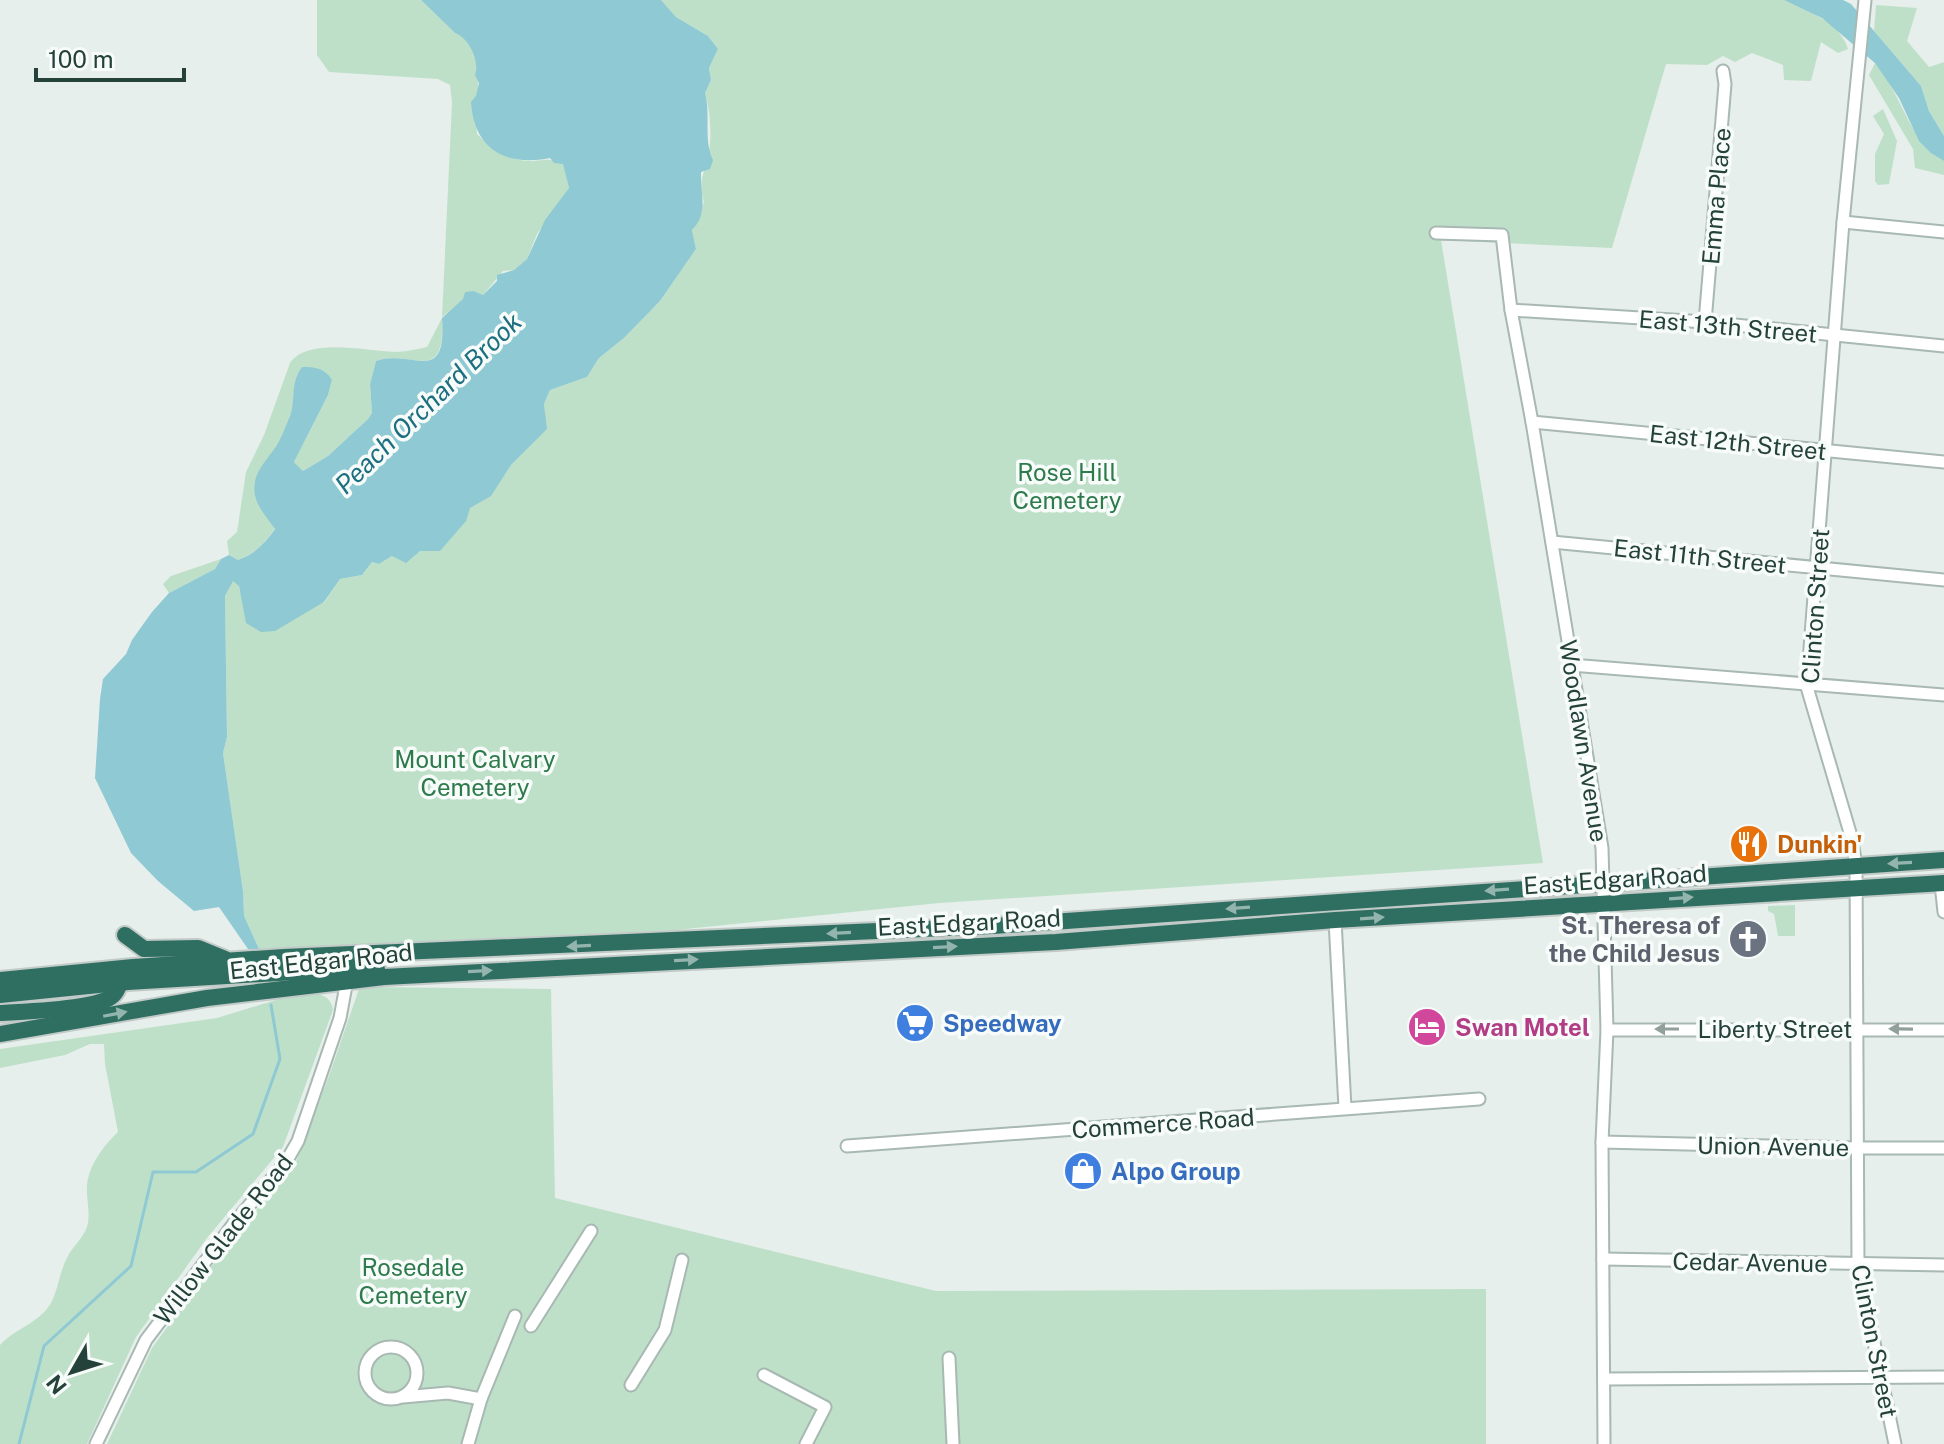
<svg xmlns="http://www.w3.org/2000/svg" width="1944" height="1444" font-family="'Public Sans',sans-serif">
<rect width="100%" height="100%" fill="#e6efeb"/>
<g fill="#bfe0c8">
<path d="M317,0H421L455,33C489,43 475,108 477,134C493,150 510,162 533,161C546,160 551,158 564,164L569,188L537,234L527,259L514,270L503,271L483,295L474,291L442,317C446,388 411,348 376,361L370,384L372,413L368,419L328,456L303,471L294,462L328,395L332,380L324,371L302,367C291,381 296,394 292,409C284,439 267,468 255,497L275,528C265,543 255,554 238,560L229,555L227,541L237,532L246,472L264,435L290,363C308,337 366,351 395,352C406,352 417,349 427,347L442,318L452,102L450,85L438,79L329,72L317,55Z"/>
<path d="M661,0H1784C1808,11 1840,22 1848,49L1838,53L1821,42L1811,81L1784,80L1783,65L1752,53L1735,62L1723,56L1707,65L1666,64L1612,248L1441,240L1543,863L939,903L676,930L259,949L244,917L243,891L223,753L227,737L225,596L233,580L239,585L240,593L324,603L340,579L362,575L372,562L379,564L491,495L511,465L546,429L544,404L550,390L587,377L599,358L624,338L660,301L696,249L692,230L704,202C697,178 706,173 709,151C712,133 710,110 705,93L711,80L709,68L718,49L708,36L676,17Z"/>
<polygon points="1876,5 1917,8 1907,41 1929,67 1944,62 1944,136 1929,111 1921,86 1874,31"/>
<path d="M1875,63C1902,94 1908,140 1944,161V175L1915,168L1913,149L1869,75Z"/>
<polygon points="1883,109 1897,141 1889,184 1878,185 1875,181 1875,154 1884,134 1873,116"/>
<polygon points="221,559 215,569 169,593 163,584 171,576"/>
<polygon points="1795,905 1795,936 1778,936 1774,914 1768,911 1768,906"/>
<polygon points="363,987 551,989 555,1198 936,1291 1486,1289 1486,1444 107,1444 152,1348 236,1233 294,1167 330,1073 359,989"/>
<path d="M310,993C323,994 331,997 333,1010L283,1147L207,1238L136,1337L87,1444H0V1345C15,1328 41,1323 52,1301C59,1286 60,1269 69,1254C75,1244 86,1235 88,1223C90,1210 86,1197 87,1185C89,1165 104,1145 118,1132L105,1064L104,1044H90L65,1055L0,1068V1049L217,1018L292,995Z"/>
</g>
<g fill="#8ec9d4">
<path d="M421,0H661L676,17L708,36L718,49L709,68L711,80L705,93C711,114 703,140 713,160L710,169L701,172C700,193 709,213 692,230L696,249L660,301L624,338L599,358L587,377L550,390L544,404L547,429L511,465L491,496L470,508L466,521L440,551H420L406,563L392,556L379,564L372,562L362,575L340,579L324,602L275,631L261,632L246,623L239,586L233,581L225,596L227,737L223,753L243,891L244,916L259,949H248L219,907L194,911L158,881L131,853L95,778L100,699L103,679L126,654L132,640L152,612L169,593L215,569L221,559L229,555L238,560C255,554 265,543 275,529C268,519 258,508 255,496C251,473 266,462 277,445C282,437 286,425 290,416C296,399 290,382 302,367C315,367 325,368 332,380L328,395L294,462L303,471L328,456L368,419L372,413L370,384L376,361C411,348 447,388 442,318L463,299L465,292L474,291L483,295L497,281V275L514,270L527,259L545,220L569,188L563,164L554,163L550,158C504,167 474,148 471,102L476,96L479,83L475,75C480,61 469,38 455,33Z"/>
<polygon points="1784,0 1843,0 1851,4 1921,86 1929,111 1944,136 1944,161 1931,153 1919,141 1899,98 1875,63 1822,18"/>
</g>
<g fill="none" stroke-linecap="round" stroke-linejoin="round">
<polyline stroke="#8ec9d4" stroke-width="3" points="19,1444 44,1346 131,1266 153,1172 196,1172 253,1134 280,1059 271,1005"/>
<g stroke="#a8b8b2" stroke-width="15">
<g id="minor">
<polyline points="1865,0 1843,222 1807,687 1851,836 1856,865 1858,1265 1895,1444"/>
<polyline points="1843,222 1944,232"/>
<polyline points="1436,233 1502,235 1511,310 1532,422 1602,848 1607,1030 1602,1142 1604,1444"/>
<polyline points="1511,310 1705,322 1944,346"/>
<polyline points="1705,322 1725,84 1723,71"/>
<polyline points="1532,422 1944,462"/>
<polyline points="1552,542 1944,580"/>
<polyline points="1571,665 1944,695"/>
<polyline points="1941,884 1944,912"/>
<polyline points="1335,920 1345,1108"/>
<polyline points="1607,1030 1944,1030"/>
<polyline points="1602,1142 1857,1148 1944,1148"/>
<polyline points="847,1146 1479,1099"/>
<polyline points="1603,1259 1944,1265"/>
<polyline points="531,1326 591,1231"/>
<circle cx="391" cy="1373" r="26"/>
<polyline points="949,1358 953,1444"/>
<polyline points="764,1375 825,1407 806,1444"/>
<polyline points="1604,1379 1944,1377"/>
<polyline points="631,1385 665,1330 682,1260"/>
<polyline points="403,1397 448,1393 481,1399"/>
<polyline points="96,1444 146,1340 235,1222 286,1162 298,1141 340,1018 347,980"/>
<polyline points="468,1444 481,1399 515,1316"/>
</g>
</g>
<g stroke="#c2cac8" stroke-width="20">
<g id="highway">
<polyline points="125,935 144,949 198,948 225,959"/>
<polyline points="0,980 133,967 284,957 993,926 1944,860"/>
<polyline points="0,995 128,982 361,968 377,969"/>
<path d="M0,1013C22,1012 95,1009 111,997C118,992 120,982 122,974"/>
<polyline points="0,1034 207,998 384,977 1056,942 1335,920 1944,883"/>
</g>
</g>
<use href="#minor" stroke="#fff" stroke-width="11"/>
<use href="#highway" stroke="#2f6f62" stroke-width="16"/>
</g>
<defs><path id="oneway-solid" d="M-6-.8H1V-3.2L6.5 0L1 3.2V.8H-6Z" transform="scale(2)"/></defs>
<g fill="#93b5ae">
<use href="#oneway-solid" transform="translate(1900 863) rotate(177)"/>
<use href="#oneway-solid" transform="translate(1497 890) rotate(176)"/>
<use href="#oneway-solid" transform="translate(1681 898) rotate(-4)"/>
<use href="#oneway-solid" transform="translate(1238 908) rotate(176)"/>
<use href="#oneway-solid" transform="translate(1372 918) rotate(-4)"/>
<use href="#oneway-solid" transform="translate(839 933) rotate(177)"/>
<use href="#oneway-solid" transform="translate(579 946) rotate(177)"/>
<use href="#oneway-solid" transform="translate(945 947) rotate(-3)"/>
<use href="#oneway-solid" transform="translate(686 960) rotate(-3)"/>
<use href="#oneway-solid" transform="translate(480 971) rotate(-3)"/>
<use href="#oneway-solid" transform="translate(115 1014) rotate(-11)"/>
</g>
<g fill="#92a09c">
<use href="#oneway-solid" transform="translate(1667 1029) rotate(180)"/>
<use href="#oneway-solid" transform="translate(1901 1029) rotate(-179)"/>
</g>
<defs>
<g id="restaurant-disc" transform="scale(2)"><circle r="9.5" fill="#e8710a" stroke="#f7fbf9"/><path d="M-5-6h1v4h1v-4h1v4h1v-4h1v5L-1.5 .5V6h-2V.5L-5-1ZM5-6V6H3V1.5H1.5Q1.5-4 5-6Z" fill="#fff"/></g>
<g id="church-disc" transform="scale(2)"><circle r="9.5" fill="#6b7280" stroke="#f7fbf9"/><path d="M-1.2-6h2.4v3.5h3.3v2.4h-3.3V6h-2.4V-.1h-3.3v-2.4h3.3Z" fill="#fff"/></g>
<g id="supermarket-disc" transform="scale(2)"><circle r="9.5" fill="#3f7fe0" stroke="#f7fbf9"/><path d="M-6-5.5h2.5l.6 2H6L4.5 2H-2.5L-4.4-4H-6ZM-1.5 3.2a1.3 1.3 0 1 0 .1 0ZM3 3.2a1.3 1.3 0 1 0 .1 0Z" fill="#fff"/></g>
<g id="hotel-disc" transform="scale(2)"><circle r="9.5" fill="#d1479c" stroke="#f7fbf9"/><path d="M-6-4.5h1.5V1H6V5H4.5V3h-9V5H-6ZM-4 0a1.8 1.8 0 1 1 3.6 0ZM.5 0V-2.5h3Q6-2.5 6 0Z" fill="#fff"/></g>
<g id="shop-disc" transform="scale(2)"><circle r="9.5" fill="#3f7fe0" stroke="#f7fbf9"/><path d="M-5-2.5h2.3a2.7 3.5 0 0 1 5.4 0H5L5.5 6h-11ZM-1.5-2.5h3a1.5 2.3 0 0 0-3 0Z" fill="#fff"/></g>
</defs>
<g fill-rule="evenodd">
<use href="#restaurant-disc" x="1749" y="844"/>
<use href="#church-disc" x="1748" y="939"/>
<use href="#supermarket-disc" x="915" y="1023"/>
<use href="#hotel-disc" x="1427" y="1027"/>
<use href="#shop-disc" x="1083" y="1171"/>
</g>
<g text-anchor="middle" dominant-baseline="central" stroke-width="7" stroke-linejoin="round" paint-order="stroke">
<g font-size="24" fill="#24423a" stroke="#f7fbf9">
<text transform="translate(1716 196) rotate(-85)">Emma Place</text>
<text transform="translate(1728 326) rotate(5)">East 13th Street</text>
<text transform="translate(1738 442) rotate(6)">East 12th Street</text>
<text transform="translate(1700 556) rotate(6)">East 11th Street</text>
<text transform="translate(1815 606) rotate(-86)">Clinton Street</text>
<text transform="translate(1584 741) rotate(81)">Woodlawn Avenue</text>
<text transform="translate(1615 879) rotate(-4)">East Edgar Road</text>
<text transform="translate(969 922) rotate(-3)">East Edgar Road</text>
<text transform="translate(321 961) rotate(-6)">East Edgar Road</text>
<text x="1775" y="1029">Liberty Street</text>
<text transform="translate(1163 1123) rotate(-4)">Commerce Road</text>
<text transform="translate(1773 1146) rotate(1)">Union Avenue</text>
<text transform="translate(223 1239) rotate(-52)">Willow Glade Road</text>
<text transform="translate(1750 1262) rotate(1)">Cedar Avenue</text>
<text transform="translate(1875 1341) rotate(79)">Clinton Street</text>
</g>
<g font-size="24" fill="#2d7a4b" stroke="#f7fbf9">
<text x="1067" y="472">Rose Hill<tspan x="1067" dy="28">Cemetery</tspan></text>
<text x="475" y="759">Mount Calvary<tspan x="475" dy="28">Cemetery</tspan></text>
<text x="413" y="1267">Rosedale<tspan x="413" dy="28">Cemetery</tspan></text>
</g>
<g font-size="24" font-weight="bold" fill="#c56008" stroke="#f7fbf9" text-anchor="start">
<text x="1777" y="844">Dunkin'</text>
</g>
<g font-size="24" font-weight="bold" fill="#5b616d" stroke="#f7fbf9" text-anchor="end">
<text x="1720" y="925">St. Theresa of<tspan x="1720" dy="28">the Child Jesus</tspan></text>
</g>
<g font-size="24" font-weight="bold" fill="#366cbe" stroke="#f7fbf9" text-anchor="start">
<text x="943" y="1023">Speedway</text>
<text x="1111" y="1171">Alpo Group</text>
</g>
<g font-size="24" font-weight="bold" fill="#b23c85" stroke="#f7fbf9" text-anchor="start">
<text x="1455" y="1027">Swan Motel</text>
</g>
<g font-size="26" font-style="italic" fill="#1c6f80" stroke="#f7fbf9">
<text transform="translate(428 403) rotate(-44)">Peach Orchard Brook</text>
</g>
</g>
<g transform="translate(72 1372) rotate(231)" stroke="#f7fbf9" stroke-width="6" paint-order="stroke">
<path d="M0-6L14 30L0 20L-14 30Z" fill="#24423a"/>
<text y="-12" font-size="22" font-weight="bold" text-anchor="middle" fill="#24423a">N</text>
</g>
<path d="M36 68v12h148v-12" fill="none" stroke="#24423a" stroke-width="4"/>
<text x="48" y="68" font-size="24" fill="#24423a" stroke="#f7fbf9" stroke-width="6" paint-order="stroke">100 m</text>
</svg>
